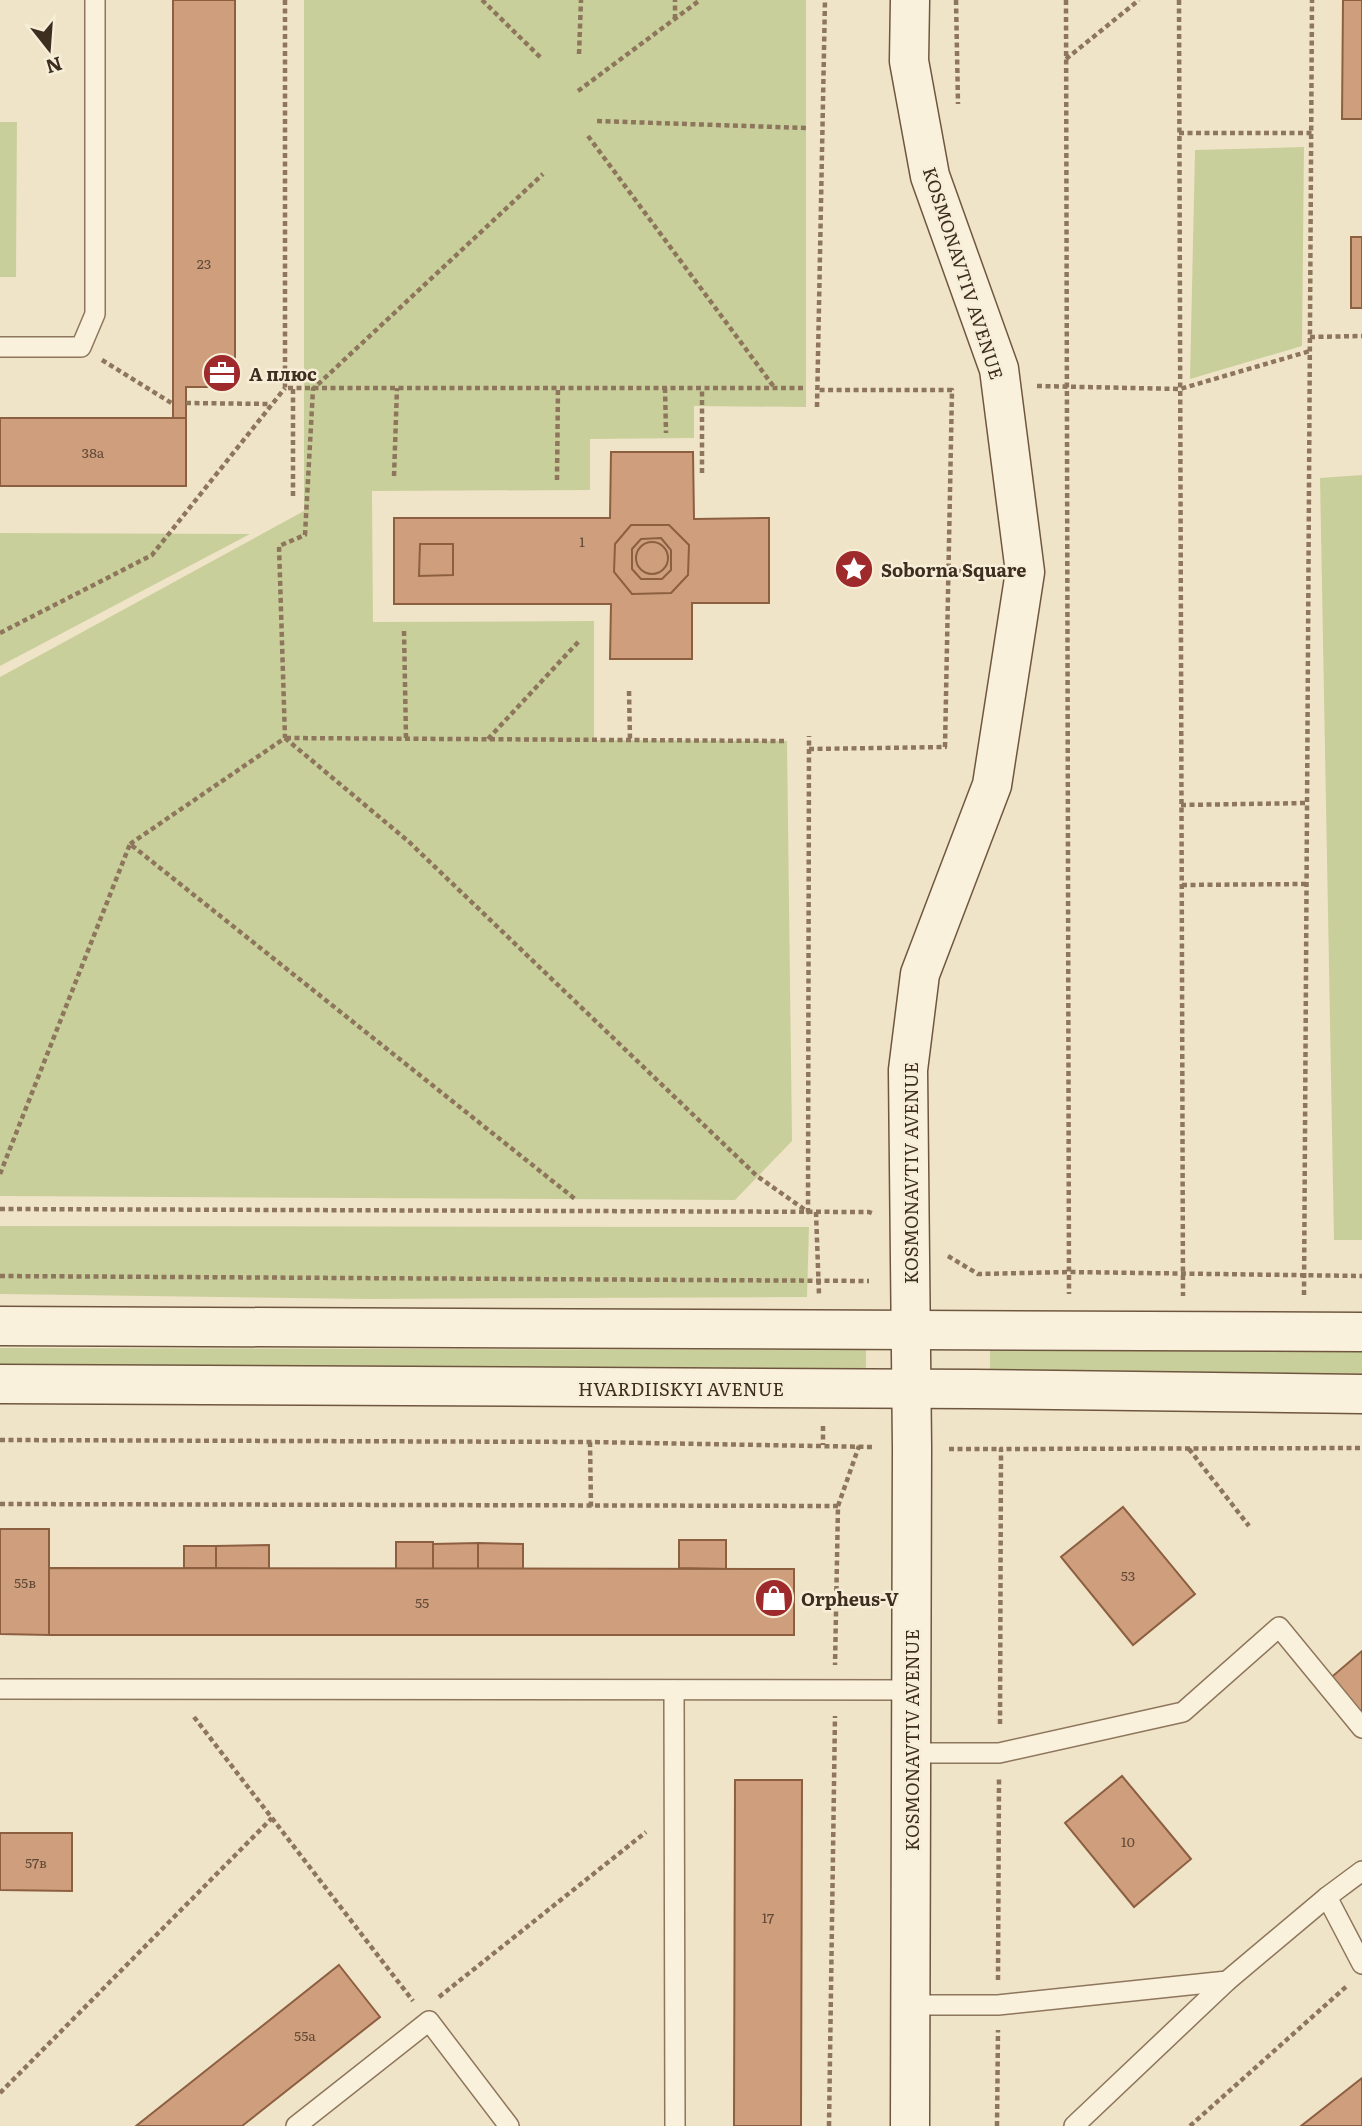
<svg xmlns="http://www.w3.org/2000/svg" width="1362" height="2126" font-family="Literata,serif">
<rect width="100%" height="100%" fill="#f0e4c8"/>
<g fill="#c9cf9b">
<polygon points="304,0 806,0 806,407 694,406 694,438 590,439 590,490 372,491 373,622 594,621 594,740 787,741 792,1141 735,1200 0,1196 0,677 304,511"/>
<polygon points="0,122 17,122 16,277 0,277"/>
<polygon points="1304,147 1302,346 1190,379 1195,150"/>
<polygon points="1362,475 1362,1240 1334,1240 1320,478"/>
<polygon points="0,533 250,534 0,666"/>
<polygon points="0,1226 809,1227 807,1297 369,1299 0,1294"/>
<polygon points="990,1347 1362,1347 1362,1375 990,1374"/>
<polygon points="0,1348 866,1350 866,1370 0,1368"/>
</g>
<g fill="#cf9f7d" stroke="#8d5f41" stroke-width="2">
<polygon points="173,0 235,0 235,387 186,387 186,418 173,418"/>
<polygon points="1343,0 1362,0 1362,119 1342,119"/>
<rect x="1351" y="237" width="11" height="71"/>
<rect x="0" y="418" width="186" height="68"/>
<polygon points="611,452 693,452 694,519 769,518 769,603 692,603 692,659 610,659 611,604 394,604 394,518 610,518"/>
<polygon points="631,525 669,525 689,545 688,575 671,593 632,594 614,572 615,544"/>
<polygon points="661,538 671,550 671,570 662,579 641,579 632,569 632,549 641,539"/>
<circle cx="652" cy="558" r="16"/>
<polygon points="420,544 453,544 453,575 419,576"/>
<polygon points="1123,1507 1195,1594 1133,1645 1061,1557"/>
<polygon points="0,1529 49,1529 49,1635 0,1634"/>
<polygon points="679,1540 726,1540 726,1569 679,1568"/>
<rect x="396" y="1542" width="37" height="27"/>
<polygon points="478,1543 478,1569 433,1569 433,1544"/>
<polygon points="478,1543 523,1544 523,1569 478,1569"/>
<polygon points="269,1545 269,1569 216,1568 216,1546"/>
<rect x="184" y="1546" width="32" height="22"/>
<polygon points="49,1568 794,1569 794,1635 49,1635"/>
<polygon points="1362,1651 1362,1722 1327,1681"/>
<polygon points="1122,1776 1191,1859 1134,1907 1065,1823"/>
<polygon points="735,1780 802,1780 801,2126 734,2126"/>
<polygon points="0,1833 72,1833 72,1891 0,1890"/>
<polygon points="339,1965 380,2017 242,2126 136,2126"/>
<polygon points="1362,2078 1362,2126 1301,2126"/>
</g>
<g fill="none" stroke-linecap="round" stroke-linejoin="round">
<g stroke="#8d765c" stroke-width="22">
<g id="service">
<polyline points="0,347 81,347 95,314 95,0"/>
<polyline points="0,1689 911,1690"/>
<polyline points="674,1690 675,2126"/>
<polyline points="911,1753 999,1753 1183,1712 1279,1627 1362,1728"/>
<polyline points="1327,1897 1362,1964"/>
<polyline points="911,2005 998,2005 1227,1981 1327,1897 1362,1871"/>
<polyline points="296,2126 429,2021 509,2126"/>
<polyline points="1074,2126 1227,1981"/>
</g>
</g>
<g stroke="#6f573f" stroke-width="41">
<g id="secondary">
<polyline points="910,0 909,61 930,176 999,369 1025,572 992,785 920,974 908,1070 912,1448 910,2126"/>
<polyline points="0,1326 1362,1332"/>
<polyline points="0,1384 974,1389 1362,1394"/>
</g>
</g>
<g stroke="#8d765c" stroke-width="4.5" stroke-dasharray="5 3.5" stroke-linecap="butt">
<polyline points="285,0 285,388 806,388"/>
<polyline points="482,0 541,58"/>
<polyline points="956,0 958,104"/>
<polyline points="1066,0 1069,1294"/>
<polyline points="1179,0 1183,1296"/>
<polyline points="675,19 675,0"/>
<polyline points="579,54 581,0"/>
<polyline points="1066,59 1139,0"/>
<polyline points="578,91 700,0"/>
<polyline points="597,121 806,128"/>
<polyline points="1179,133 1312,133"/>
<polyline points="588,136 774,387"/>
<polyline points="1310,337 1362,336"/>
<polyline points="102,360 173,404"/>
<polyline points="1037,386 1180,389 1310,351"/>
<polyline points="665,388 666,433"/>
<polyline points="186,403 271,404"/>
<polyline points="817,407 825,0"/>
<polyline points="702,473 702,388"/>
<polyline points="394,476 397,388"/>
<polyline points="557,480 558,387"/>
<polyline points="293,496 293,388"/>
<polyline points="949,572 989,568"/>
<polyline points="404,631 406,738"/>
<polyline points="0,633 152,555 285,388"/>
<polyline points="629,691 630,740"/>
<polyline points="285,738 408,841 757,1176 808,1212 809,736"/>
<polyline points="286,738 787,741"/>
<polyline points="488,739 580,640"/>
<polyline points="809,749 945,747 952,390 817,390"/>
<polyline points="1181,805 1307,803"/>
<polyline points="130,844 285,738 279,546 305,535 313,389 543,174"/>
<polyline points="1182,885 1307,884"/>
<polyline points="0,1174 130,844 575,1199"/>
<polyline points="0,1209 869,1212 874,1214"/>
<polyline points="816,1212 819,1295"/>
<polyline points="948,1256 978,1274 1069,1272 1362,1276"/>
<polyline points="0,1276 869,1281"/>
<polyline points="1304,1295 1312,0"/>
<polyline points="823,1426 823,1445"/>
<polyline points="0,1440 590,1442 874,1447"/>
<polyline points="590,1442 591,1507"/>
<polyline points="949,1449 1001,1449"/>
<polyline points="1189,1449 1249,1526"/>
<polyline points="0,1504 838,1506 835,1665"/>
<polyline points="838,1506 859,1446"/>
<polyline points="194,1717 413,2001"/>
<polyline points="1000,1724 1001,1449 1362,1448"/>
<polyline points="998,1980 999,1778"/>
<polyline points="439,1997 646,1832"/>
<polyline points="0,2093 272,1818"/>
<polyline points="829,2126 835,1716"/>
<polyline points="997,2126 998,2030"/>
<polyline points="1190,2126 1348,1985"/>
</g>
<use href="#service" stroke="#faf1dc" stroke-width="19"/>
<use href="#secondary" stroke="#faf1dc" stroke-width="38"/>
</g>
<defs>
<g id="office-disc" transform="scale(2.0125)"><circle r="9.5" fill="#9e2a2b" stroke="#f7eed8"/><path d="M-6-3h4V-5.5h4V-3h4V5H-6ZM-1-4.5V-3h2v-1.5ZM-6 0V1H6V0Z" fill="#fff"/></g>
<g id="sight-disc" transform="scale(2.0125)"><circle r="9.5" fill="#9e2a2b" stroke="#f7eed8"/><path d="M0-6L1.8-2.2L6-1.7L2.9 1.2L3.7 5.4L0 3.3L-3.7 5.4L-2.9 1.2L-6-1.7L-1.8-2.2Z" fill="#fff"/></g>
<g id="shop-disc" transform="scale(2.0125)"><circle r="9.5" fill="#9e2a2b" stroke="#f7eed8"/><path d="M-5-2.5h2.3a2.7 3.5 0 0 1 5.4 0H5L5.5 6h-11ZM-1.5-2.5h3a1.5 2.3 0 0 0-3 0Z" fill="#fff"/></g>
</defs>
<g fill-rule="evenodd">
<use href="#office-disc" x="222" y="373"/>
<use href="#sight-disc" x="854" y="569"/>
<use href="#shop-disc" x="774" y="1598"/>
</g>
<g text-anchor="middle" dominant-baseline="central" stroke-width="5" stroke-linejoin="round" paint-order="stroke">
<g font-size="14" fill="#624a37">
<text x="204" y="263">23</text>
<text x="93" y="452">38а</text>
<text x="582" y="541">1</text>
<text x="1128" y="1575">53</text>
<text x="25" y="1582">55в</text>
<text x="422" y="1602">55</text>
<text x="1128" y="1841">10</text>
<text x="36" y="1862">57в</text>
<text x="768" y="1917">17</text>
<text x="305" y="2035">55а</text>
</g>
<g font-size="18" fill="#3d2e20" stroke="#f7eed8">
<text transform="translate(964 273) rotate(72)">KOSMONAVTIV AVENUE</text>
<text transform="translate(910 1173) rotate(-90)">KOSMONAVTIV AVENUE</text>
<text x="681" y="1388">HVARDIISKYI AVENUE</text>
<text transform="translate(911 1740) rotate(-90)">KOSMONAVTIV AVENUE</text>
</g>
<g font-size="18" font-weight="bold" fill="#3d2e20" stroke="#f7eed8" text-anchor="start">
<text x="249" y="373">А плюс</text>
<text x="881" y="569">Soborna Square</text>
<text x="801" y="1598">Orpheus-V</text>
</g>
</g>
<g transform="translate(49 49) rotate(163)" stroke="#f7eed8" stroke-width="5" paint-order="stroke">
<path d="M0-5L12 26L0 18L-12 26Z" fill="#3d2e20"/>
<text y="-10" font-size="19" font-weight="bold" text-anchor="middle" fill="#3d2e20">N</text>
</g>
</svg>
